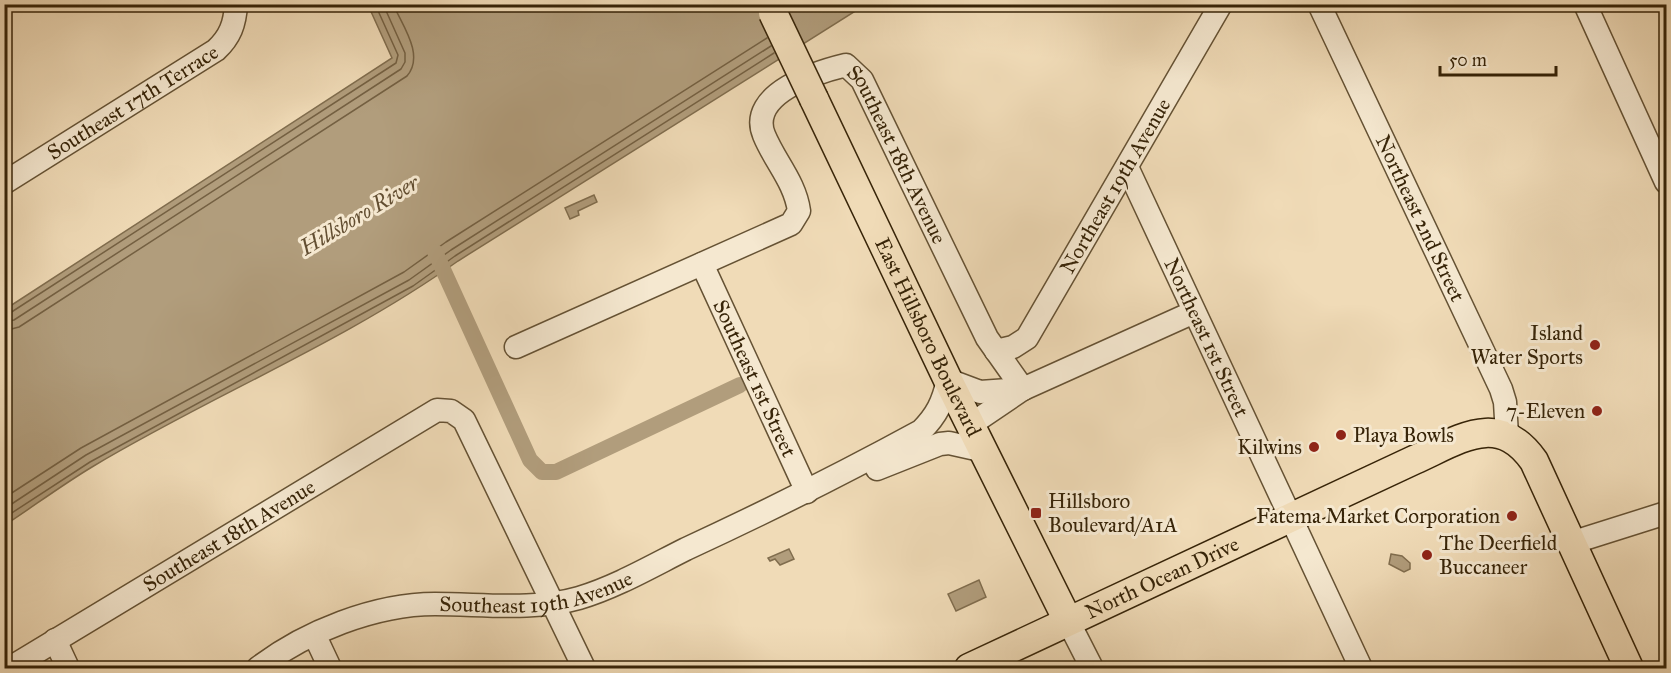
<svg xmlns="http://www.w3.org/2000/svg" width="1671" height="673" font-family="'IM FELL Great Primer',serif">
<rect width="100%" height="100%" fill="#f0dbb7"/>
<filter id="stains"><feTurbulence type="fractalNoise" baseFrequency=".00333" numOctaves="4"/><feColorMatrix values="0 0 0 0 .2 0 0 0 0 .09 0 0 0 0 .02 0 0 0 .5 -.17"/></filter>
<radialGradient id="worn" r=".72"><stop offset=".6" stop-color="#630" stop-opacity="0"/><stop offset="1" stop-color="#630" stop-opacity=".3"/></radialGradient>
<g fill="#b19d7c" stroke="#806d4e" stroke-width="1.5">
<path d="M368,5H865L458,261C343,343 212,395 92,467C62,485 34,506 5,525L4,310L392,58Z"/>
<polygon points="594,195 597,202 578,211 579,215 570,219 565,208"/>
<polygon points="789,549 794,559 780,565 775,559 770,561 768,558"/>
<polygon points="1391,554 1402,556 1410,563 1410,569 1404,572 1389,564"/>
<polygon points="979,580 986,597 956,611 948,594"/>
</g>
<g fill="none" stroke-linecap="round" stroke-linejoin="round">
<g stroke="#746042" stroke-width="1.5">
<polyline points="4,314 10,313 396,63 398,55 375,4"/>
<polyline points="4,322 14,320 401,69 405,62 405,53 383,4"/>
<path d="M4,331L19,327L407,76C425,55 402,25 393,4"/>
<polyline points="4,498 81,448 404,272 446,242 767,38"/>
<polyline points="4,509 86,455 409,280 451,250 771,46"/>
<polyline points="4,518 90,462 413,286 455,256 774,53"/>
</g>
<polyline stroke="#b19d7c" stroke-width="16" points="435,252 530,460 542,472 556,472 740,385"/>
<g stroke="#655234" stroke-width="25">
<g id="minor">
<path id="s1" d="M1319,4L1501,389L1505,402L1507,435"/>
<polyline points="1585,4 1666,182"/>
<path id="s2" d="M1127,167L1361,668"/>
<path id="s3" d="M4,183L216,50C230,37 235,24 236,4"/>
<path id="s4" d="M702,264L807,492"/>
<path id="s5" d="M516,347L791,224L799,211C795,182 775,162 764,135C747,94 817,72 846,65L862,80L987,338L1023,389"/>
<path id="s6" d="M996,351L1013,347L1027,338L1221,4"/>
<polyline points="970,425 1023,389 1194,312"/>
<polyline points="877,469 940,444 949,443 985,451"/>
<polyline points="1571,543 1666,513"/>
<polyline points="1068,621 1092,668"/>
<polyline points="315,636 330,668"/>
<polyline points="55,640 68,668"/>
<path id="s7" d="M10,668L437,410L451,411L464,420L584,668"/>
<path id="s8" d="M258,668C305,632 375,604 435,604C482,604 534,611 579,598C616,587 652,566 686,549C766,512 844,473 921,431C937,415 943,402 948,380L980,392L1023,389"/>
</g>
</g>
<g stroke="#372408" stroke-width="31">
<g id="major">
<path id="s9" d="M814,99L948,380L1068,621"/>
<path id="s10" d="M969,668L1414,460C1459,440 1498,410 1534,461L1629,668"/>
</g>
</g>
<use href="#minor" stroke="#f5e8d0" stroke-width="22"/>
<use href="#major" stroke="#f0dbb7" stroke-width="28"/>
<g stroke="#372408" stroke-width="31" stroke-linecap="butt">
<polyline id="major-bridge" points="773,13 814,99"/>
</g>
<use href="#major-bridge" stroke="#f0dbb7" stroke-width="28"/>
</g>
<g fill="#8f2418" stroke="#f5e8d0" stroke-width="2">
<circle cx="1595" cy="345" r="6"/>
<circle cx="1597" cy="411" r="6"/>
<circle cx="1341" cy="435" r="6"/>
<circle cx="1314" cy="447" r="6"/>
<rect x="1030" y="507" width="12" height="12" rx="3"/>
<circle cx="1512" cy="516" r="6"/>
<circle cx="1427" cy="555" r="6"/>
</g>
<g text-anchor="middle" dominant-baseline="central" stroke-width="6" stroke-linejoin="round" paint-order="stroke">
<g font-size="21" fill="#372408" stroke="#f5e8d0">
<text stroke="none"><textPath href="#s3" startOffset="152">Southeast 17th Terrace</textPath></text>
<text stroke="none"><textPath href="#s5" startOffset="626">Southeast 18th Avenue</textPath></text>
<text stroke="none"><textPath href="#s6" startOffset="210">Northeast 19th Avenue</textPath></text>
<text stroke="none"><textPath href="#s1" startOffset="237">Northeast 2nd Street</textPath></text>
<text stroke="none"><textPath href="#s2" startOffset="188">Northeast 1st Street</textPath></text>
<text stroke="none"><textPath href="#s9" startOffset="264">East Hillsboro Boulevard</textPath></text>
<text stroke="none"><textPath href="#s4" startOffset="126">Southeast 1st Street</textPath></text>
<text stroke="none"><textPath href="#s7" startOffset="256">Southeast 18th Avenue</textPath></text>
<text stroke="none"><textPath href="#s10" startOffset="213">North Ocean Drive</textPath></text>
<text stroke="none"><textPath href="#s8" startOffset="294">Southeast 19th Avenue</textPath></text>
</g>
<g font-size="21" fill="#372408" stroke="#f5e8d0" text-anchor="end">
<text x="1583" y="333">Island<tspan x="1583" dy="24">Water Sports</tspan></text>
<text x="1585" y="411">7-Eleven</text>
<text x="1353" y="435" text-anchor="start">Playa Bowls</text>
<text x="1302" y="447">Kilwins</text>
<text x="1048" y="501" text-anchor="start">Hillsboro<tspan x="1048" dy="24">Boulevard/A1A</tspan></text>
<text x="1500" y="516">Fatema Market Corporation</text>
<text x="1439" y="543" text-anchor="start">The Deerfield<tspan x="1439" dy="24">Buccaneer</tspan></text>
</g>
<g font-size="22" font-style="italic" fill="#624e31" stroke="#f5e8d0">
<text transform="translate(359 215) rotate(-31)">Hillsboro River</text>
</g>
</g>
<rect width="1671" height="673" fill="none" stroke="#f0dbb7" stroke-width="24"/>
<rect x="6" y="6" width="1659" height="661" fill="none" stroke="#372408" stroke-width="3"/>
<rect x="12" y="12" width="1647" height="649" fill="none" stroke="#372408" stroke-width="1.5"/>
<path d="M1440 66v9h116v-9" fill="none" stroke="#372408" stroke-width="3"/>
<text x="1449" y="66" font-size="18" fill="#372408" stroke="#f5e8d0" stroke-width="4.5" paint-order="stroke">50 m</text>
<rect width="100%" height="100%" filter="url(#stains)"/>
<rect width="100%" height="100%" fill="url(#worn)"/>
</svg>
